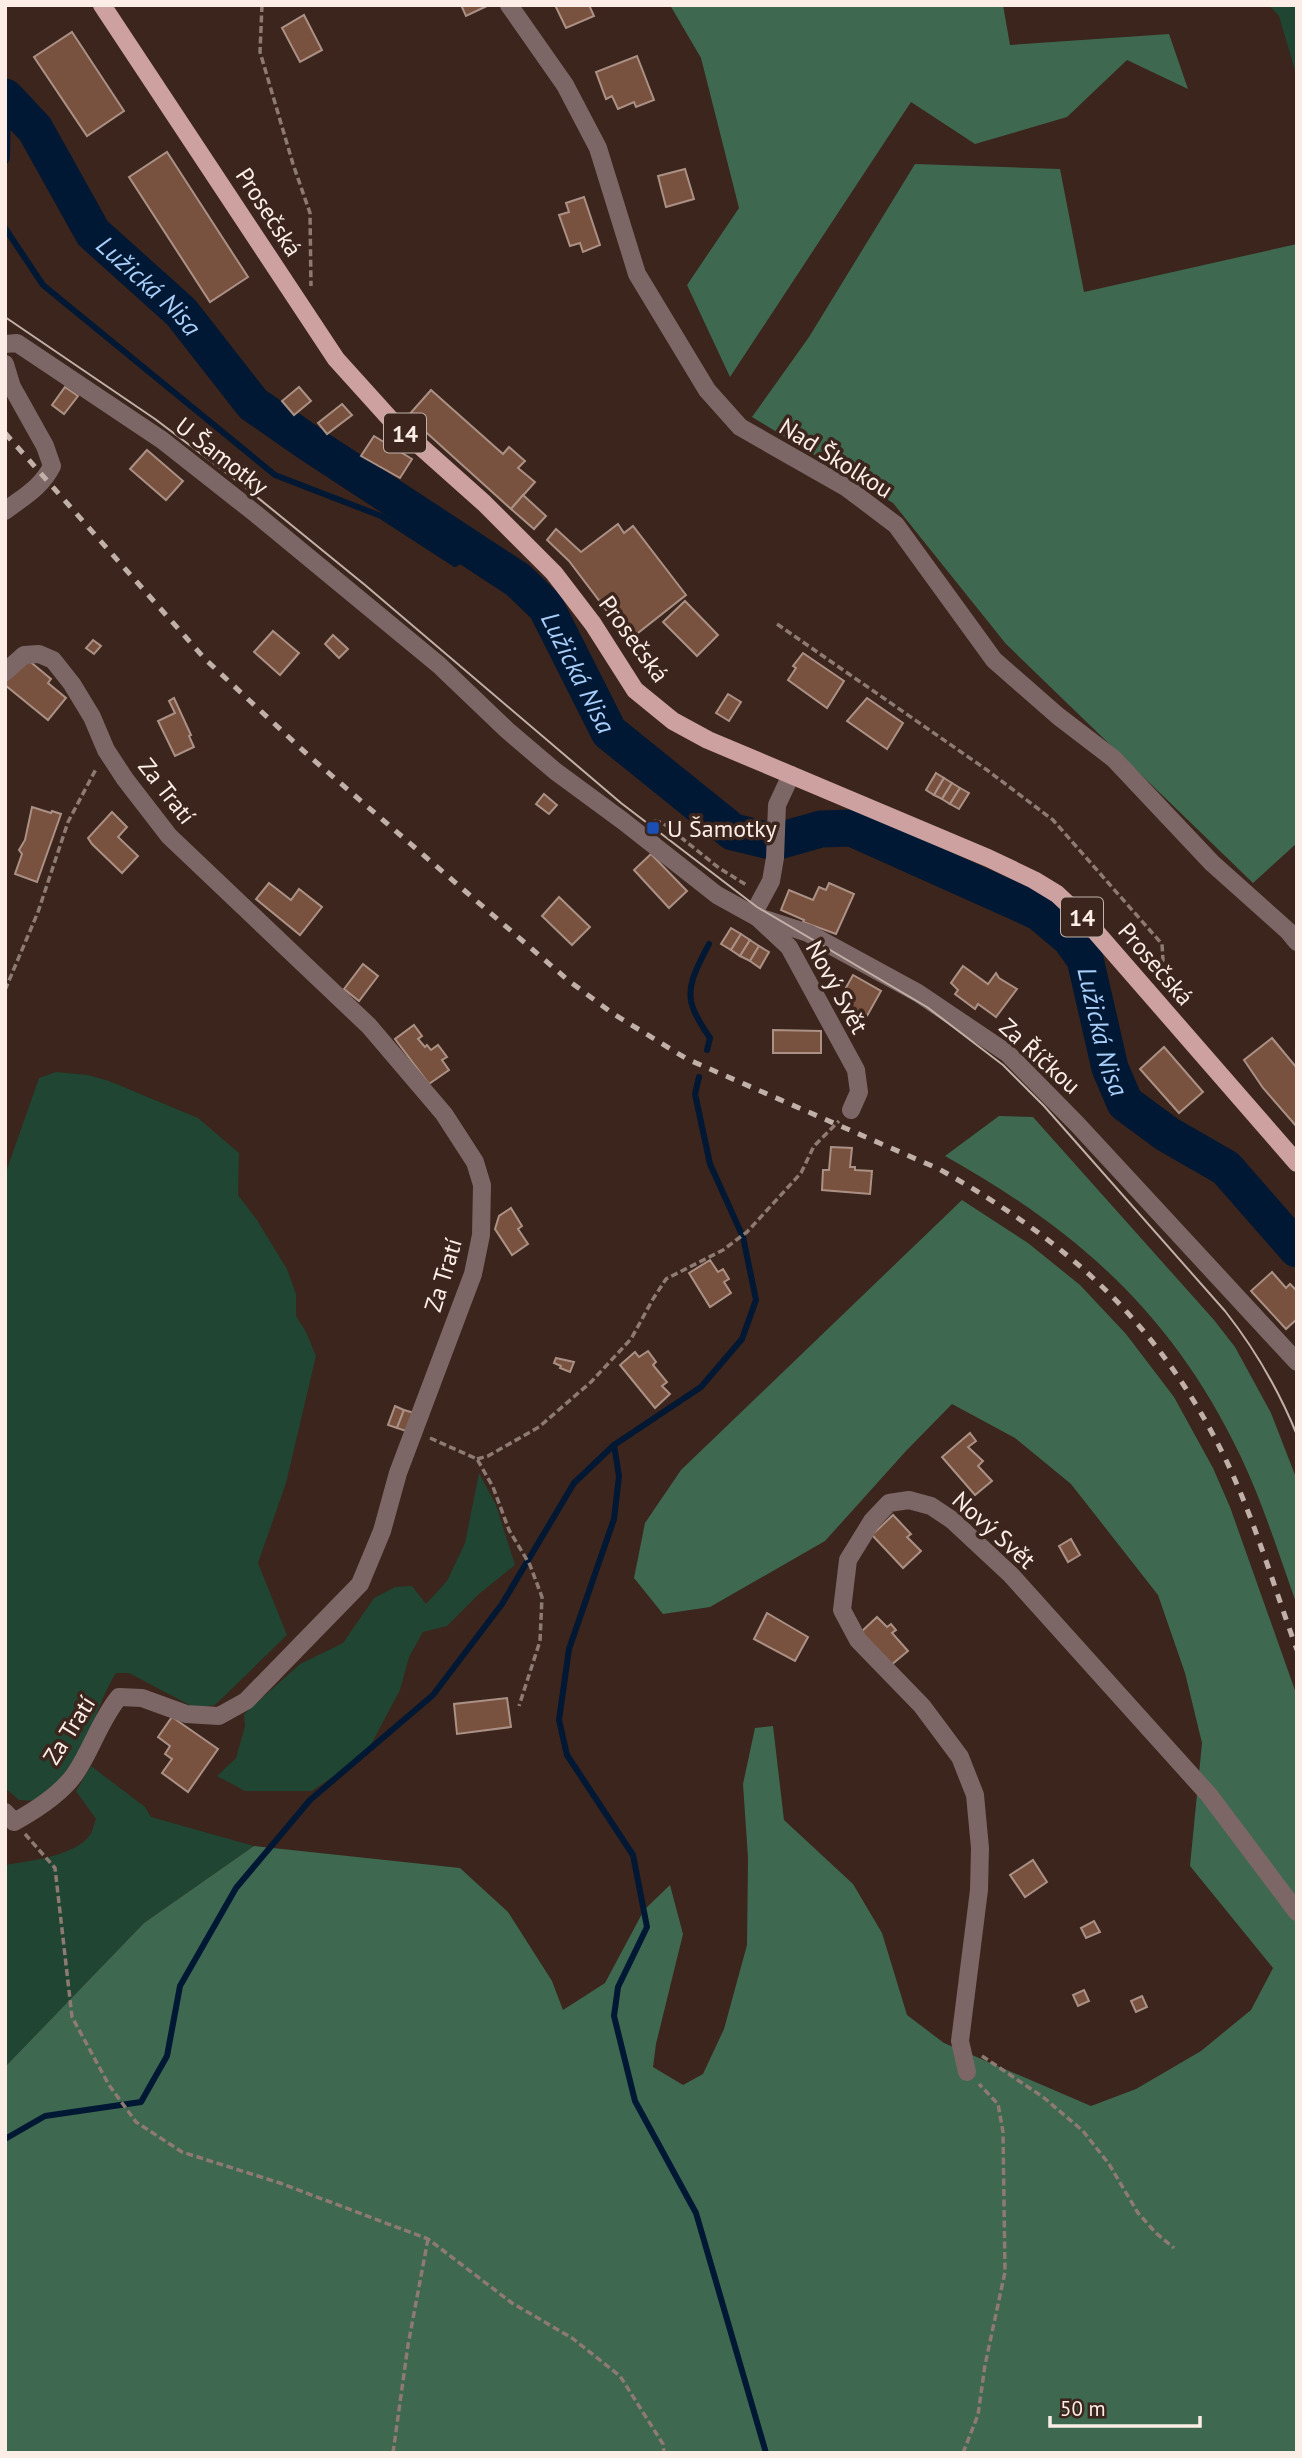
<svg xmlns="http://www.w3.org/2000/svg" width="1302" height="2458" font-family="'PT Sans',sans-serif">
<rect width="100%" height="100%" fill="#3b251c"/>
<g fill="#204532">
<polygon points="1269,5 1297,5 1297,77 1279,16"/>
<path d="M56,1072L88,1075L109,1081L198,1118L239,1153L238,1195L257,1220L287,1269L296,1294V1316L306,1332L316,1356L286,1483L258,1563L287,1635L215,1705L195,1708L129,1673H116C96,1704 90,1747 65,1775C57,1784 47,1792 37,1801L19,1800L5,1788V1175L39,1078Z"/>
<polygon points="479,1473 496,1505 515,1565 479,1594 447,1626 423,1632 409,1657 400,1690 366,1754 312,1791 245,1791 217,1776 236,1758 245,1726 244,1714 300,1664 343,1643 374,1598 395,1587 412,1586 426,1604 447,1581 465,1543"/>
<path d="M91,1766L145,1807L151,1817L254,1846L144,1923L5,2067V1865C29,1861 75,1856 90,1835C93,1831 94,1823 96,1819L76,1791Z"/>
</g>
<g fill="#3e6850">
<polygon points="670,5 1003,5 1010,45 1169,34 1188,89 1127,60 1067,117 975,144 911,102 730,377 687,285 739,208 701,58"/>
<polygon points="915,164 1060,169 1084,292 1297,244 1297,843 1253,883 1006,644 893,503 752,417 809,337"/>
<path d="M999,1116L1033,1117L1214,1320L1235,1347L1271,1413L1297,1480V1605C1279,1555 1263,1503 1240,1455C1173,1315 1079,1231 945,1156Z"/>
<polygon points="962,1200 1028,1243 1080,1285 1126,1334 1174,1397 1213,1468 1230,1507 1297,1696 1297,2453 5,2453 5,2067 144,1923 254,1846 460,1868 508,1912 552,1981 563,2010 605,1983 644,1910 670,1885 683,1934 656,2044 653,2067 683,2085 703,2074 724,2029 747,1945 748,1858 743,1784 755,1728 773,1726 784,1820 853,1884 882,1933 907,2015 944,2043 1091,2106 1136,2089 1201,2051 1251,2010 1273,1968 1190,1866 1202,1743 1185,1673 1158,1595 1071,1484 1015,1438 952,1404 906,1451 825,1541 710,1607 663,1614 634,1578 645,1523 681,1470"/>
</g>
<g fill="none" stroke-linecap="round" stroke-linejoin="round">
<g stroke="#001833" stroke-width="6">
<polyline points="5,162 7,158 8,100"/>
<polyline points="5,228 43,285 275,475 381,516 455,564 475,551"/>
<path d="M707,1050L710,1038C704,1029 697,1019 693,1008C684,987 700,962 709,944"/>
<polyline points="699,1077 695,1094 710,1164 743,1237 756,1300 742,1339 701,1387 614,1445 619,1476 614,1519 569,1649 559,1720 567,1755 633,1855 647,1927 618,1987 614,2016 635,2101 696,2213 766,2453"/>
<polyline points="5,2139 45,2116 141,2102 167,2056 180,1986 236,1888 310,1800 433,1695 502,1604 574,1483 614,1445"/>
</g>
<path stroke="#001833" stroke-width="37" id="s1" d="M5,97L35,129L93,233L181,312L253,404L309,443L518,580L546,607L609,732L733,832L775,842L821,829L852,828L1039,912L1070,938L1085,959L1110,1068L1125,1103L1167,1134L1226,1168L1297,1249"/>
</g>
<g fill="#79513f" stroke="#ab9185" stroke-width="2">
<polygon points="461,5 489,5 466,16"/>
<polygon points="555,5 589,5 594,16 566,28"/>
<polygon points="304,15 322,50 300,62 282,28"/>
<polygon points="72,32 124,111 87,136 34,57"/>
<polygon points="637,56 654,100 636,107 634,102 618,109 612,96 606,99 596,72"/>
<polygon points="167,152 248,277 210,302 129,177"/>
<polygon points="685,169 694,199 666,207 658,176"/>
<polygon points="584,197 600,245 583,252 580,243 570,246 559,215 569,212 566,203"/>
<polygon points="65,387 78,396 64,414 52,405"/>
<polygon points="299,387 311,401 294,415 282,401"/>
<polygon points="431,390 503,454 509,447 525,461 518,468 535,482 511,509 408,416"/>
<polygon points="342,404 352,415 327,434 318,423"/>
<polygon points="374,436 412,459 400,478 361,456"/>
<polygon points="147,450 183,481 166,500 130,469"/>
<polygon points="523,495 546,516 534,529 511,509"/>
<polygon points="618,524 624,533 633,526 686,595 629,640 569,561 547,540 556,529 581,552"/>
<polygon points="685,601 718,635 697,656 663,622"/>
<polygon points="273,631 299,653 280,675 254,652"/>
<polygon points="333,635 348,649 339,658 325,644"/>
<polygon points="93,640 101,646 94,654 86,648"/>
<polygon points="803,653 844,681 827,708 788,680 796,668 793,666"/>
<polygon points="27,659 51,679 48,683 66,698 48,720 5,685 5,682 22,661"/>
<polygon points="728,694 741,702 729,721 716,713"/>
<polygon points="174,698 191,735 189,736 194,747 175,756 158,721 175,713 169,701"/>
<polygon points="867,698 903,723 887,749 847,721"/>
<polygon points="936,773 944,778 934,795 926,790"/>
<polygon points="944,778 952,783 942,799 934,795"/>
<polygon points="952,783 960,788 950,804 942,799"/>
<polygon points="960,788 969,793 959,809 950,804"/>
<polygon points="544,794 557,805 549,814 536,804"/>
<polygon points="32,807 51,813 52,811 61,814 37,882 15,874 22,854 19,850 25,840"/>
<polygon points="112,812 127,827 118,837 138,856 122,873 92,844 88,838"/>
<polygon points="651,854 687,891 669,908 634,870"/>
<polygon points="269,883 291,900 299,889 322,907 300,935 256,899"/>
<polygon points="829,883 854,894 836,934 803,922 804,920 781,910 789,890 813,900 819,887 826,890"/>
<polygon points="559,897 590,927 572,945 542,916"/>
<polygon points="731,928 741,934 731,950 721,944"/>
<polygon points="741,934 750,940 740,956 731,950"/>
<polygon points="750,940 759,946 750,961 740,956"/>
<polygon points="759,946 769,952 760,968 750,961"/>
<polygon points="363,964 378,976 359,1001 344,989"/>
<polygon points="963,966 988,984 996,973 999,978 1017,989 996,1017 978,1004 975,1009 955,994 958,990 951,983"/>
<polygon points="853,975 881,991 867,1016 839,1000"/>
<polygon points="414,1025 422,1036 418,1039 425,1047 427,1045 431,1050 438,1045 447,1057 442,1060 449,1070 429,1084 395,1039"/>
<polygon points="773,1030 821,1031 821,1053 773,1053"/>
<polygon points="1272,1038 1297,1068 1297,1127 1263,1088 1244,1060"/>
<polygon points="1164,1047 1203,1092 1179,1113 1140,1069"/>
<polygon points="831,1147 852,1148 850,1167 855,1167 855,1170 872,1171 870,1194 822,1190 823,1170 829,1170"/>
<polygon points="511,1208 522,1226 518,1229 528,1244 512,1255 495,1229 499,1216"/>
<polygon points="710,1260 718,1272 723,1269 729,1279 724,1282 731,1293 710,1307 689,1273"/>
<polygon points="1272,1272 1286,1288 1290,1284 1297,1291 1297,1319 1286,1329 1251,1291"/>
<polygon points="648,1351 656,1362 653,1365 667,1382 662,1386 670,1394 655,1408 620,1365 635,1352 639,1357"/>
<polygon points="556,1358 574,1362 570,1372 560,1368 561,1366 554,1363"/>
<polygon points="395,1406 404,1410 397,1428 388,1425"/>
<polygon points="404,1410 414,1413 406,1431 397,1428"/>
<polygon points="970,1433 976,1441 968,1447 983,1461 978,1466 992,1481 975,1495 942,1457"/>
<polygon points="893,1515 911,1534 907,1537 921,1551 903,1568 872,1535"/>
<polygon points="1071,1539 1080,1555 1068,1562 1059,1546"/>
<polygon points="767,1613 808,1637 795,1661 754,1639"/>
<polygon points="877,1617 887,1627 891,1624 896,1630 892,1633 908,1651 891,1665 861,1632"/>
<polygon points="507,1698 511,1727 457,1734 454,1704"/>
<polygon points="172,1717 218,1749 188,1792 162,1773 172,1759 165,1754 170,1746 158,1737"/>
<polygon points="1033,1860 1047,1882 1025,1897 1010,1875"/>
<polygon points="1094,1921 1100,1932 1086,1938 1081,1928"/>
<polygon points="1084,1990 1089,2001 1078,2006 1073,1995"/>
<polygon points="1142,1996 1147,2007 1136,2012 1131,2001"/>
</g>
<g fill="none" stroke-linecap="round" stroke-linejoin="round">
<g stroke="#8d7a72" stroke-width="3.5" stroke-dasharray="7 3.5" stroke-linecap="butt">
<polyline points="262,5 260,52 293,164 310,213 311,286"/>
<polyline points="777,624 987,770 1053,820 1162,944 1163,960 1156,976"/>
<polyline points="654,821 663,823 719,868 748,886"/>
<polyline points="5,990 38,912 68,822 96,769"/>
<polyline points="430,1438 477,1459 493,1487 509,1530 530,1565 542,1597 540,1641 519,1706"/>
<polyline points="477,1459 488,1456 539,1427 591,1382 631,1339 653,1299 666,1279 723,1250 747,1232 801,1173 814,1146 839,1121"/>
<polyline points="25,1834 55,1868 72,2017 109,2085 136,2122 182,2152 280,2183 428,2239 512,2303 572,2338 620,2376 663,2444 664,2453"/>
<polyline points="982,2056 1043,2097 1083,2131 1109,2164 1138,2213 1156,2233 1174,2248"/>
<polyline points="393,2453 408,2345 428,2239"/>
<polyline points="963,2453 978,2415 985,2365 1005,2272 1003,2132 998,2104 979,2084"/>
</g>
<g stroke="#7c6766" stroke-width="18">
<polyline points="509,5 565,85 598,148 637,274 707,390 740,427 847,488 896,525 994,660 1058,716 1114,759 1212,863 1288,931 1297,942"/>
<polyline points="5,344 17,343 162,440 256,514 439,665 507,730 555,771 623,821 717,895 755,916 808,933 918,993 1007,1053 1077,1124 1297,1362"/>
<path d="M5,364L12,387L45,446L52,466C41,488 23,497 5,511"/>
<path d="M5,672L24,655L39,654L53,660L72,684L92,717L106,750L125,779L169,836L369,1026L444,1114L475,1162L482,1185L481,1235L473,1274L398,1473L382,1531L360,1584L246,1701L219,1716L186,1714L142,1698L119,1697C100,1720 92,1749 75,1774C60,1795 36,1810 14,1822L5,1812"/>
<polyline points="755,916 757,907 771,881 775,858 777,805 791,775"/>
<polyline points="758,918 789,947 856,1070 859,1092 851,1110"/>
<polyline points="967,2072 960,2041 979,1890 980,1848 975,1795 960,1757 922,1706 858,1640 842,1610 848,1560 872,1521 889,1503 909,1500 931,1506 952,1520 1011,1575 1209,1795 1297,1912"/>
</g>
<polyline stroke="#cda19f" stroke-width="18" points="102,5 336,359 392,421 484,503 554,573 593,624 635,690 673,721 708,740 988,858 1034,880 1057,894 1089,924 1297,1163"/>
<path stroke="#c1b0a8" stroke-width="2" d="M5,317L155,419L241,484L365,585L621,803L757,907L927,1007L1003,1065L1044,1106L1225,1311C1255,1349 1279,1391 1297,1435"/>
<path stroke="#c1b0a8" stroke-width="5" stroke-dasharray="9 9" stroke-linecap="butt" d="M5,433L205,659L309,756L569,981L612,1013L687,1059L939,1169C1069,1242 1160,1324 1226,1460C1255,1521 1274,1587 1297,1650"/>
</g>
<rect fill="#1a4fb4" stroke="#3b251c" stroke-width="2.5" x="646" y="821" width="14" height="14" rx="3.5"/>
<g text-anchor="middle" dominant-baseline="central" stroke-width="7" stroke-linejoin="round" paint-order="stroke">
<g fill="#3b251c" stroke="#c2b2aa" stroke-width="2">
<rect x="384" y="413.5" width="42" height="39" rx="5"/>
<rect x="1061" y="897.5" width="42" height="39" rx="5"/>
</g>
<g font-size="23" font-weight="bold" fill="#fceee7">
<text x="405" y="433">14</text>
<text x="1082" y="917">14</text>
</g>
<g font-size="24" fill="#fceee7" stroke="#3b251c">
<text transform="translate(269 212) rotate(57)">Prosečská</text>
<text transform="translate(222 456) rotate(38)">U Šamotky</text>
<text transform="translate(836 458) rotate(32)">Nad Školkou</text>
<text transform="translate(634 639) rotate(54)">Prosečská</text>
<text transform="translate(167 791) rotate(52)">Za Tratí</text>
<text transform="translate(1156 964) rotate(49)">Prosečská</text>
<text transform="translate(837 987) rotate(61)">Nový Svět</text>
<text transform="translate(1040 1056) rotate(42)">Za Říčkou</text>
<text transform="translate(443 1275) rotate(-73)">Za Tratí</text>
<text transform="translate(994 1530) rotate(42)">Nový Svět</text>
<text transform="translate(69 1730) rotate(-58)">Za Tratí</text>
</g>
<g font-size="24" fill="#fceee7" stroke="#3b251c" text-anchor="start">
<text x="667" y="828">U Šamotky</text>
</g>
<g font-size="26" font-style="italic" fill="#a8cef9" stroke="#3b251c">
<text stroke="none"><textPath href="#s1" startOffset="240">Lužická Nisa</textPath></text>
<text stroke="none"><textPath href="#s1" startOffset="828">Lužická Nisa</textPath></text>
<text stroke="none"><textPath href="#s1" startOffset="1522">Lužická Nisa</textPath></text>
</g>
</g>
<rect width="1302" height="2458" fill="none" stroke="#fceee7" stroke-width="14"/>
<path d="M1050 2416v10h150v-10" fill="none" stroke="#fceee7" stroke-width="3.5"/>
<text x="1060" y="2416" font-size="21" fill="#fceee7" stroke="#3b251c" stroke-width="5" paint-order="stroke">50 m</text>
</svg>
